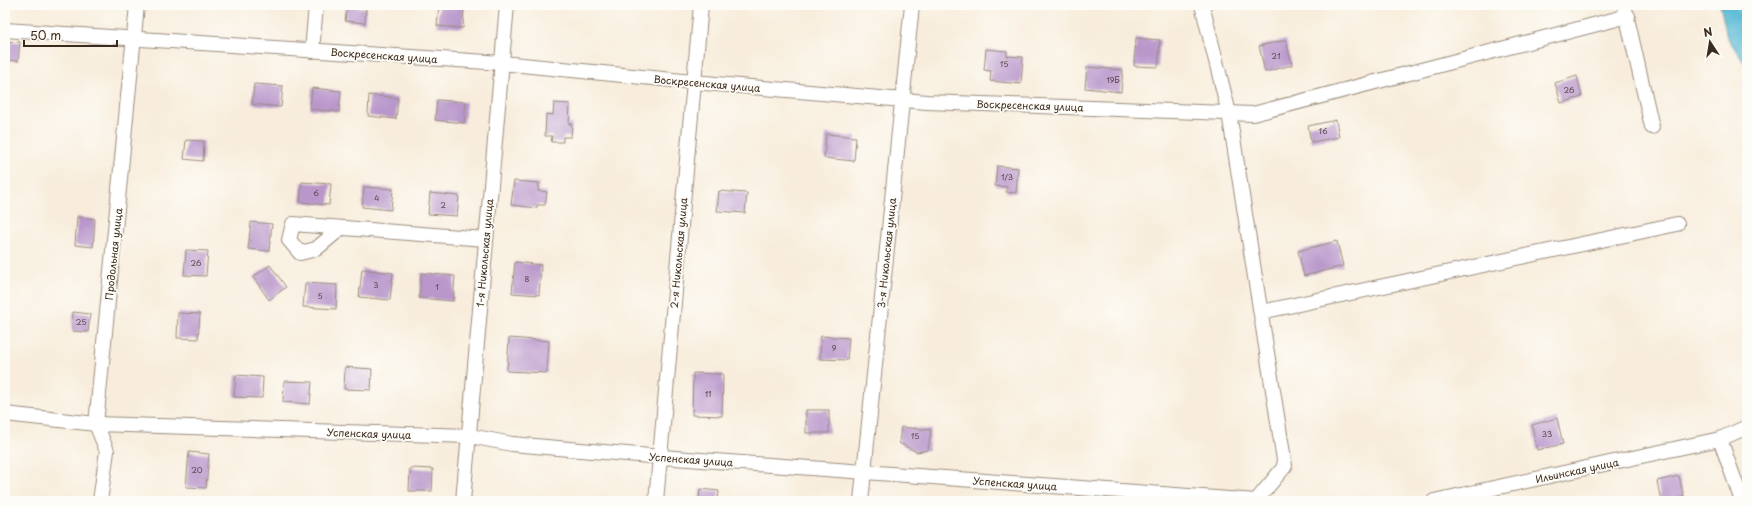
<svg xmlns="http://www.w3.org/2000/svg" width="1752" height="506" font-family="'Playpen Sans',sans-serif">
<rect width="100%" height="100%" fill="#fdfcf7"/>
<filter id="ink" filterUnits="userSpaceOnUse"><feTurbulence type="fractalNoise" baseFrequency=".025" numOctaves="2"/><feDisplacementMap in="SourceGraphic" scale="8" xChannelSelector="R" yChannelSelector="G"/><feConvolveMatrix kernelMatrix="1 2 1 2 8 2 1 2 1" color-interpolation-filters="sRGB"/></filter>
<filter id="wash" filterUnits="userSpaceOnUse"><feTurbulence type="fractalNoise" baseFrequency=".012" numOctaves="4" result="noise"/><feDisplacementMap in="SourceGraphic" scale="16" xChannelSelector="R" yChannelSelector="G"/><feGaussianBlur stdDeviation="0.9" result="paint"/><feColorMatrix in="noise" values="0 0 0 0 0 0 0 0 0 0 0 0 0 0 0 0 0 1.4 0 .05"/><feComposite in="paint" operator="in"/></filter>
<g filter="url(#wash)">
<rect width="100%" height="100%" fill="#f8eddc"/>
<polygon fill="#57bad6" stroke="#49727a" points="1720,5 1747,5 1747,67 1727,37"/>
<g id="blocks">
<g fill="#b997cb">
<polygon points="439,5 464,7 463,28 437,26"/>
<polygon points="347,6 366,8 365,23 345,21"/>
<polygon points="1136,38 1160,40 1158,67 1134,66"/>
<polygon points="1286,40 1292,65 1265,72 1259,46"/>
<polygon points="5,41 20,42 18,61 5,60"/>
<polygon points="986,49 1007,51 1007,56 1023,57 1021,84 990,81 991,71 984,70"/>
<polygon points="1087,67 1123,70 1121,92 1085,88"/>
<polygon points="1577,76 1582,97 1561,103 1555,83"/>
<polygon points="254,84 283,86 281,107 252,104"/>
<polygon points="312,88 341,91 339,112 310,109"/>
<polygon points="369,95 398,98 396,119 368,116"/>
<polygon points="437,100 466,102 464,123 435,120"/>
<polygon points="554,103 570,104 569,124 572,124 571,137 563,137 563,142 551,142 552,136 545,136 546,114 553,115"/>
<polygon points="1336,120 1339,137 1311,142 1308,126"/>
<polygon points="826,134 856,137 854,161 824,158"/>
<polygon points="186,140 204,141 203,161 184,159"/>
<polygon points="997,166 1018,168 1016,193 1006,192 1007,187 995,186"/>
<polygon points="514,181 539,183 538,191 547,192 545,205 537,205 537,208 511,205"/>
<polygon points="302,182 331,184 329,205 300,202"/>
<polygon points="364,187 393,189 391,210 362,207"/>
<polygon points="719,191 747,193 745,213 717,211"/>
<polygon points="430,193 459,196 457,216 428,214"/>
<polygon points="77,217 95,219 93,247 75,245"/>
<polygon points="251,222 272,224 269,251 248,249"/>
<polygon points="1337,241 1343,266 1304,276 1298,251"/>
<polygon points="186,250 208,251 206,276 184,275"/>
<polygon points="515,262 541,265 539,295 512,293"/>
<polygon points="270,265 286,287 269,300 253,277"/>
<polygon points="362,269 393,273 390,300 359,297"/>
<polygon points="421,273 455,276 453,301 419,298"/>
<polygon points="305,283 337,285 336,309 303,307"/>
<polygon points="73,312 90,314 88,332 72,331"/>
<polygon points="178,313 200,314 198,339 177,338"/>
<polygon points="821,336 849,338 847,360 820,359"/>
<polygon points="509,338 549,341 547,373 507,371"/>
<polygon points="345,367 372,369 371,390 344,389"/>
<polygon points="693,373 723,374 722,416 692,415"/>
<polygon points="236,375 263,377 262,398 234,397"/>
<polygon points="284,381 312,382 310,404 283,402"/>
<rect x="806" y="410" width="23" height="23"/>
<polygon points="1557,418 1563,444 1537,450 1532,425"/>
<polygon points="901,427 931,430 928,450 917,452 899,443"/>
<polygon points="189,452 209,454 206,488 186,487"/>
<polygon points="410,468 433,469 432,491 409,491"/>
<polygon points="1679,476 1684,497 1661,501 1657,481"/>
<polygon points="700,489 719,491 718,501 699,501"/>
</g>
</g>
</g>
<g filter="url(#ink)">
<use href="#blocks" fill-opacity="0" stroke="#9a8c7d" stroke-width="1"/>
<g fill="none" stroke-linecap="round" stroke-linejoin="round">
<g stroke="#9a8c7d" stroke-width="16">
<g id="minor">
<polyline points="1202,5 1229,113 1285,466 1256,501"/>
<polyline points="1624,5 1652,127"/>
<polyline points="5,30 502,63 693,82 927,102 1253,114 1628,16"/>
<polyline points="312,51 316,5"/>
<polyline points="341,228 316,249 300,253 289,240 293,224 485,239"/>
<polyline points="1261,312 1677,224"/>
<polyline points="5,414 96,424 470,436 512,444 661,457 1256,501"/>
<polyline points="1720,439 1742,501"/>
<polyline points="100,501 107,451 96,424 137,5"/>
<polyline points="463,501 507,5"/>
<polyline points="656,501 701,5"/>
<polyline points="861,501 912,5"/>
<polyline points="1434,501 1720,439 1747,427"/>
</g>
</g>
<use href="#minor" stroke="#fff" stroke-width="14"/>
</g>
</g>
<g text-anchor="middle" dominant-baseline="central" stroke-width="3.5" stroke-linejoin="round" paint-order="stroke">
<g font-size="8" fill="#5a4549">
<text x="1276" y="56">21</text>
<text x="1004" y="64">15</text>
<text x="1113" y="80">19Б</text>
<text x="1569" y="90">26</text>
<text x="1323" y="131">16</text>
<text x="1007" y="177">1/3</text>
<text x="316" y="193">6</text>
<text x="377" y="198">4</text>
<text x="443" y="205">2</text>
<text x="196" y="263">26</text>
<text x="527" y="279">8</text>
<text x="376" y="285">3</text>
<text x="437" y="287">1</text>
<text x="320" y="296">5</text>
<text x="81" y="322">25</text>
<text x="834" y="348">9</text>
<text x="708" y="394">11</text>
<text x="1547" y="434">33</text>
<text x="915" y="436">15</text>
<text x="197" y="470">20</text>
</g>
<g font-size="10" fill="#3b2a1e" stroke="#fdfcf7">
<text transform="translate(384 55) rotate(4)">Воскресенская улица</text>
<text transform="translate(707 83) rotate(5)">Воскресенская улица</text>
<text transform="translate(1030 105) rotate(2)">Воскресенская улица</text>
<text transform="translate(484 253) rotate(-85)">1-я Никольская улица</text>
<text transform="translate(678 253) rotate(-85)">2-я Никольская улица</text>
<text transform="translate(886 253) rotate(-84)">3-я Никольская улица</text>
<text transform="translate(113 254) rotate(-84)">Продольная улица</text>
<text transform="translate(369 433) rotate(2)">Успенская улица</text>
<text transform="translate(691 459) rotate(4)">Успенская улица</text>
<text transform="translate(1577 470) rotate(-12)">Ильинская улица</text>
<text transform="translate(1015 483) rotate(4)">Успенская улица</text>
</g>
</g>
<rect width="1752" height="506" fill="none" stroke="#fdfcf7" stroke-width="20"/>
<g transform="translate(1710 42) rotate(348)" stroke="#fdfcf7" stroke-width="3" paint-order="stroke">
<path d="M0-3L7 15L0 10L-7 15Z" fill="#3b2a1e"/>
<text y="-6" font-size="11" font-weight="bold" text-anchor="middle" fill="#3b2a1e">N</text>
</g>
<path d="M24 40v6h93v-6" fill="none" stroke="#3b2a1e" stroke-width="2"/>
<text x="30" y="40" font-size="12" fill="#3b2a1e" stroke="#fdfcf7" stroke-width="3" paint-order="stroke">50 m</text>
</svg>
